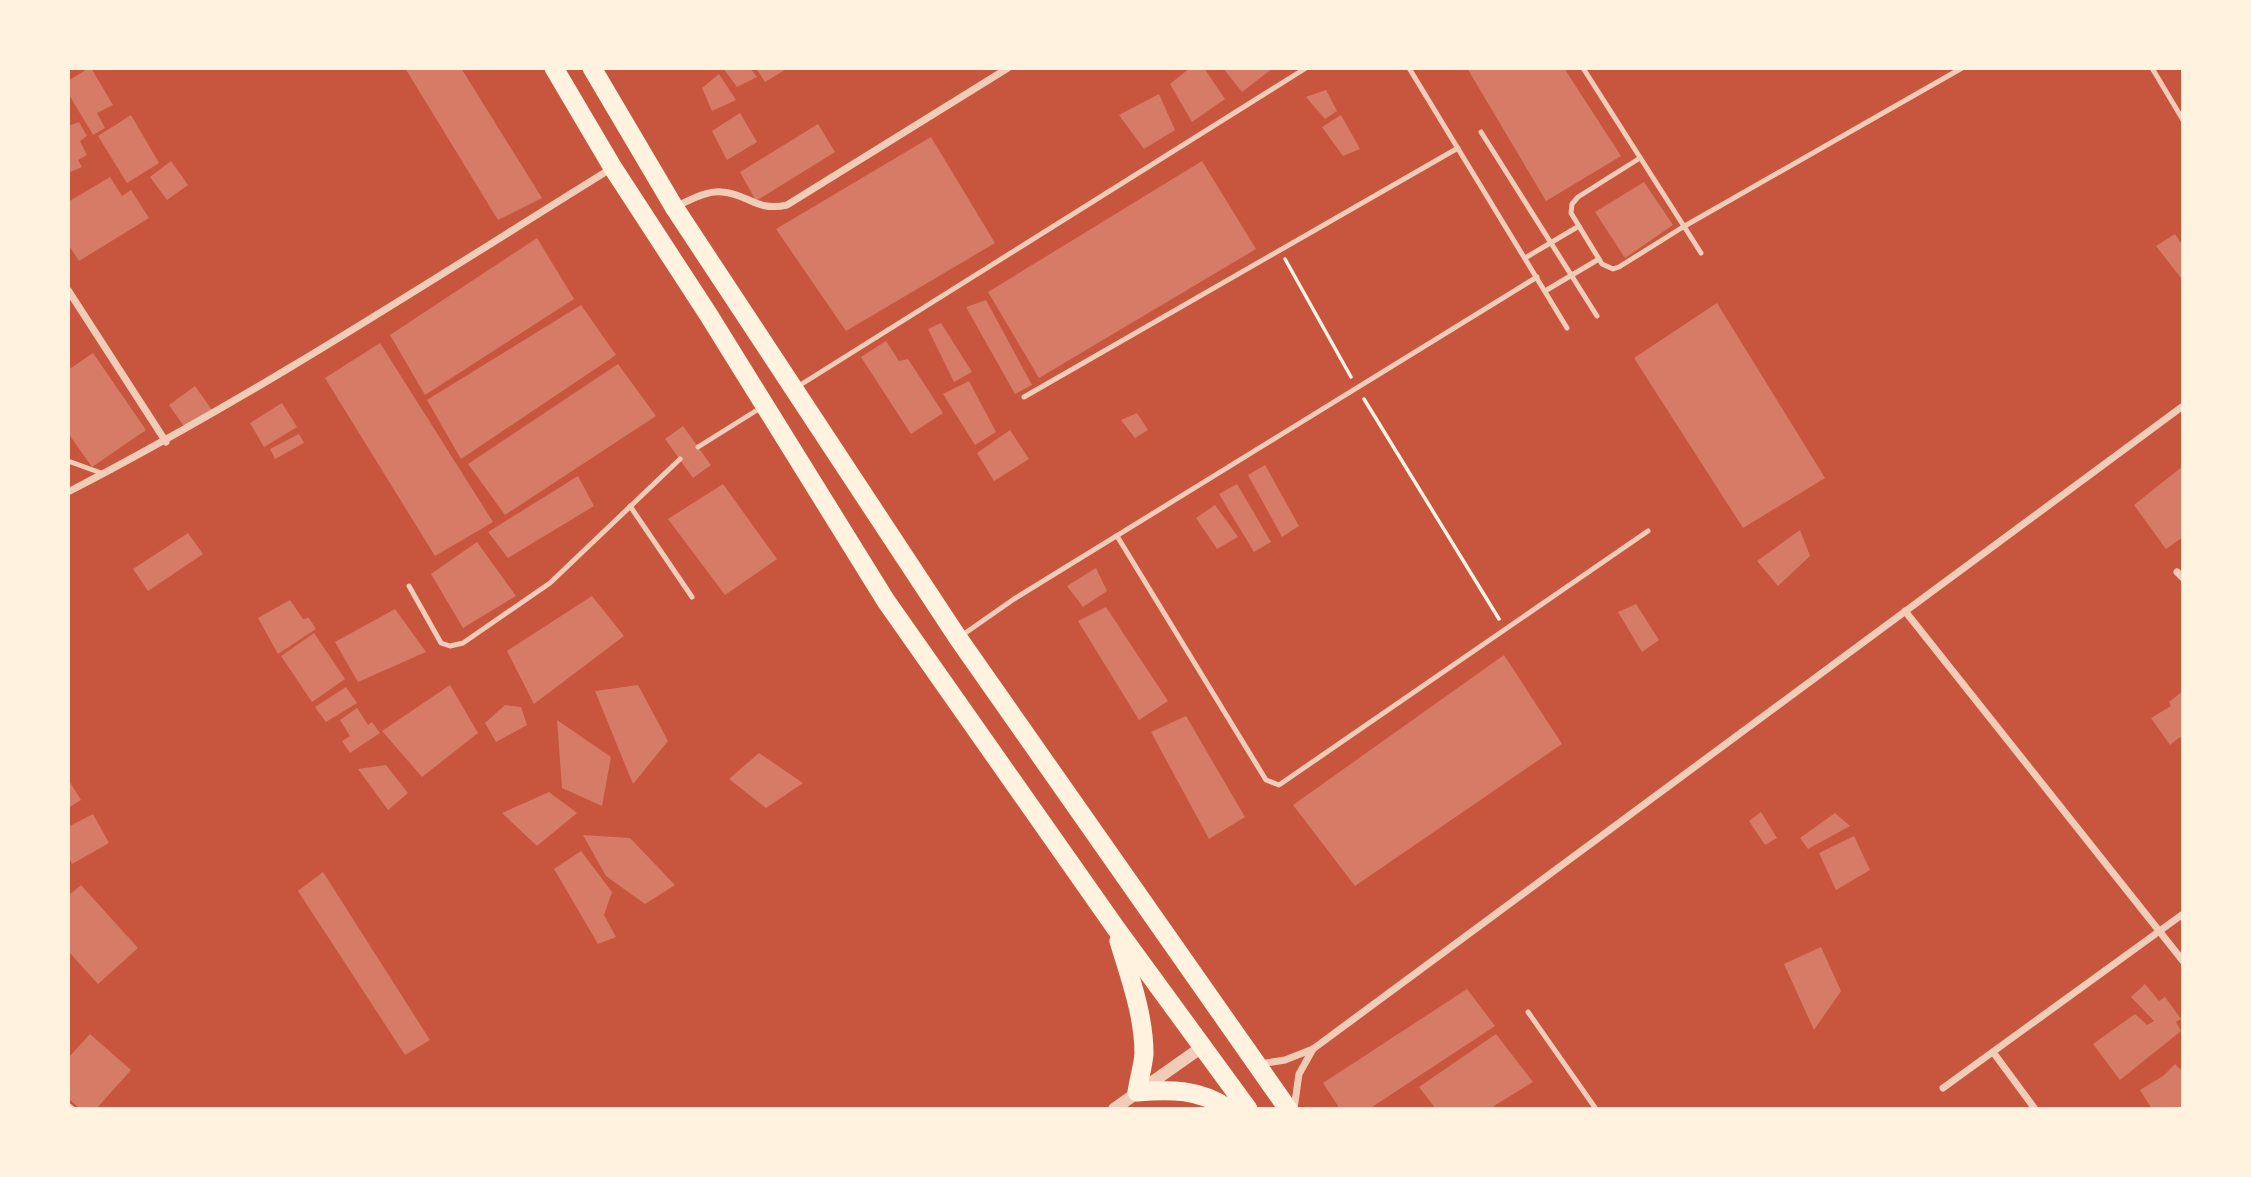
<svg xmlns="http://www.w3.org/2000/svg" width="2251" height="1177" font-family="'DejaVu Sans',sans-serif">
<rect width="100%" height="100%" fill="#c8553d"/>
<g fill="#d67c66">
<polygon points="89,68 91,68 113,105 97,113 105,128 93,135 68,93 68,81"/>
<polygon points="405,68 461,68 542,198 498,220"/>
<polygon points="723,68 750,68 757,77 737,87"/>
<polygon points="756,68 788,68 765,82"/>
<polygon points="1190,68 1204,68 1225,99 1192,122 1170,84"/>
<polygon points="1223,68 1273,68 1242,92"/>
<polygon points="1467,68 1564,68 1621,156 1546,201"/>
<polygon points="719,74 736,100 712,111 702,88"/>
<polygon points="1326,90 1337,111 1325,119 1306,97"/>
<polygon points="1159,94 1175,130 1144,149 1119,115"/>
<polygon points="740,113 757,142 727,160 712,131"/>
<polygon points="131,115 159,163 127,183 98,136"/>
<polygon points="1341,115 1360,149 1343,156 1322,127"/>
<polygon points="79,122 87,136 80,141 87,155 78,160 82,167 68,173 68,126"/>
<polygon points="818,124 835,152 756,201 740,172"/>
<polygon points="931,137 995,243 846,331 776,229"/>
<polygon points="171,161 188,185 167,200 150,177"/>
<polygon points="1202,161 1256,249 1039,378 988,292"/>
<polygon points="110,177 122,196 131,190 149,218 79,261 68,244 68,202"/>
<polygon points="1644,182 1673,225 1625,258 1595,212"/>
<polygon points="2175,234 2183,246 2183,276 2181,278 2156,246"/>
<polygon points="537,238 574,299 425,395 390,335"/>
<polygon points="986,300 1032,385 1015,394 966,307"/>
<polygon points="1717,303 1825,478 1743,528 1634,358"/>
<polygon points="581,305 616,355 461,459 427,400"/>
<polygon points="941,323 972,372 954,382 928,329"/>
<polygon points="886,341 899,361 908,359 943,413 911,434 861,357"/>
<polygon points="380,343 493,522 435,556 325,378"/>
<polygon points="93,353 146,430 92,467 68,433 68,370"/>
<polygon points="618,364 656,416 505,515 468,464"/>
<polygon points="969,381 996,432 975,445 943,394"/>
<polygon points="195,386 212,410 186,429 169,405"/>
<polygon points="282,403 297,427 264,447 250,423"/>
<polygon points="1137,413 1148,430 1135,438 1121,420"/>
<polygon points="683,426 711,465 693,478 665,439"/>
<polygon points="1010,430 1029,459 994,481 977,453"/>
<polygon points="299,434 304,443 275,459 270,449"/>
<polygon points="1265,465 1299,526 1282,537 1248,475"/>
<polygon points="2183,466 2183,537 2166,549 2134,505"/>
<polygon points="578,476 594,506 508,558 488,532"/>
<polygon points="723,484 777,559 725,595 668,519"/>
<polygon points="1237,484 1271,542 1254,552 1219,494"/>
<polygon points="1215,505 1238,537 1217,549 1196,518"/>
<polygon points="1800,530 1810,556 1778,586 1757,561"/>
<polygon points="188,533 203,554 148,591 133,569"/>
<polygon points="477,542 516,596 463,628 431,574"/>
<polygon points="1096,568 1107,591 1083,607 1067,586"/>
<polygon points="592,596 624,636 534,704 507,651"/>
<polygon points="290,600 303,619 309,618 316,629 278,654 258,618"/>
<polygon points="1636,604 1659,640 1642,652 1618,612"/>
<polygon points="1106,607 1168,701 1139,720 1078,621"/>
<polygon points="395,609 426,652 358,682 335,642"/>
<polygon points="314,633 345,679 312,702 281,656"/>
<polygon points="1504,655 1562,744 1355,886 1293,805"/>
<polygon points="450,685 478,733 422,777 382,731"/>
<polygon points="638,685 668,741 633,784 595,691"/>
<polygon points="346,687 357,703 326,722 315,707"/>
<polygon points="2183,691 2183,741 2180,737 2170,745 2151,718 2171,706 2169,702"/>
<polygon points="505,705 521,707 527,725 496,742 485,723"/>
<polygon points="357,708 368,725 372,722 380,733 350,753 342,741 350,736 340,720"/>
<polygon points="1186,716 1245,817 1209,839 1151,732"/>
<polygon points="557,720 611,757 602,806 562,788"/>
<polygon points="759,753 803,783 766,808 729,779"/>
<polygon points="386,765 408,793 388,810 358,769"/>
<polygon points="68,779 81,800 68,808"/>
<polygon points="549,792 577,813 537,846 502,813"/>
<polygon points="1761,812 1777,838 1765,845 1749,821"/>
<polygon points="1835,813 1850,826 1808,849 1800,838"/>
<polygon points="93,814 109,843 72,864 68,856 68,827"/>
<polygon points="583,835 630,838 675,885 645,904 606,876"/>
<polygon points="1854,836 1870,870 1836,890 1819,853"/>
<polygon points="581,851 612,892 604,915 616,937 598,944 554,869"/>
<polygon points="323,872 430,1040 405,1055 298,891"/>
<polygon points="81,885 138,948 98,984 68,951 68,896"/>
<polygon points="1821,947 1841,991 1814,1030 1784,964"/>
<polygon points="2145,984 2159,1001 2165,997 2181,1019 2176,1022 2181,1031 2120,1080 2093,1044 2135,1014 2147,1025 2154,1021 2131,997"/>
<polygon points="1467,989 1495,1026 1369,1109 1340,1109 1323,1083"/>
<polygon points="90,1034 131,1070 96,1109 80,1109 68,1098 68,1058"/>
<polygon points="1496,1034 1533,1082 1489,1109 1436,1109 1419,1087"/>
<polygon points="2175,1064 2180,1069 2183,1067 2183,1109 2152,1109 2140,1090 2163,1076"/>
</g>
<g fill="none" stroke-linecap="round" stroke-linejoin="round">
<g stroke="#fff3e0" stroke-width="3.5">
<polyline points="1285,259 1351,377"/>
<polyline points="1364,399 1499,619"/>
</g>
<g stroke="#f1ccb7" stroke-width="5">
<polyline points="1409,68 1567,328"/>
<polyline points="1583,68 1701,253"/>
<polyline points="2152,68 2183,120"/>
<polyline points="1481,132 1597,316"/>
<polyline points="1640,158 1578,197 1572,204 1571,213 1602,264 1613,269 1619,267 1683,227 1962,68"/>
<polyline points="1525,258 1579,226"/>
<polyline points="1545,291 1599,259"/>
<polyline points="797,387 1306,68"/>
<polyline points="1024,397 1458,148"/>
<polyline points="698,447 762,407"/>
<polyline points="68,461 104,474"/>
<polyline points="630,506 692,597"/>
<polyline points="1117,536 1266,780 1279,785 1648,531"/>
<polyline points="409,586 441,643 450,646 463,643 550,583 680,459"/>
<polyline points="961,636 1014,599 1537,277"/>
<polyline points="1528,1012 1596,1109"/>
<polyline points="68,1105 73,1109"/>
</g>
<g stroke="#f1ccb7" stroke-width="7">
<path d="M674,207C689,201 706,190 722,192C749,194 756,212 787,205L1008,68"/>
<polyline points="68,290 166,442"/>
<path d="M68,492C256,395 433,279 612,168"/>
<polyline points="2177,572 2183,578"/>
<polyline points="1905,611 2183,961"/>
<polyline points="1993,1052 2035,1109"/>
<polyline points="1260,1064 1285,1060 1313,1049 2183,406"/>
<polyline points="1943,1088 2183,914"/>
<polyline points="1294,1109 1299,1074 1313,1049"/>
</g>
<polyline stroke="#f1ccb7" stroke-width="12" points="1114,1109 1202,1047"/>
<g stroke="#fff3e0" stroke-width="19">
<polyline points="554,68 613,168 708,314 886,601 1115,927 1248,1109"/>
<polyline points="592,68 674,207 958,638 1288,1109"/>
<path d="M1119,941C1130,978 1144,1015 1144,1054C1143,1066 1139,1079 1137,1092C1170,1089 1200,1089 1229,1109"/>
</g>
</g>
<rect width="2251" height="1177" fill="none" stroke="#fff3e0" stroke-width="140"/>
</svg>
